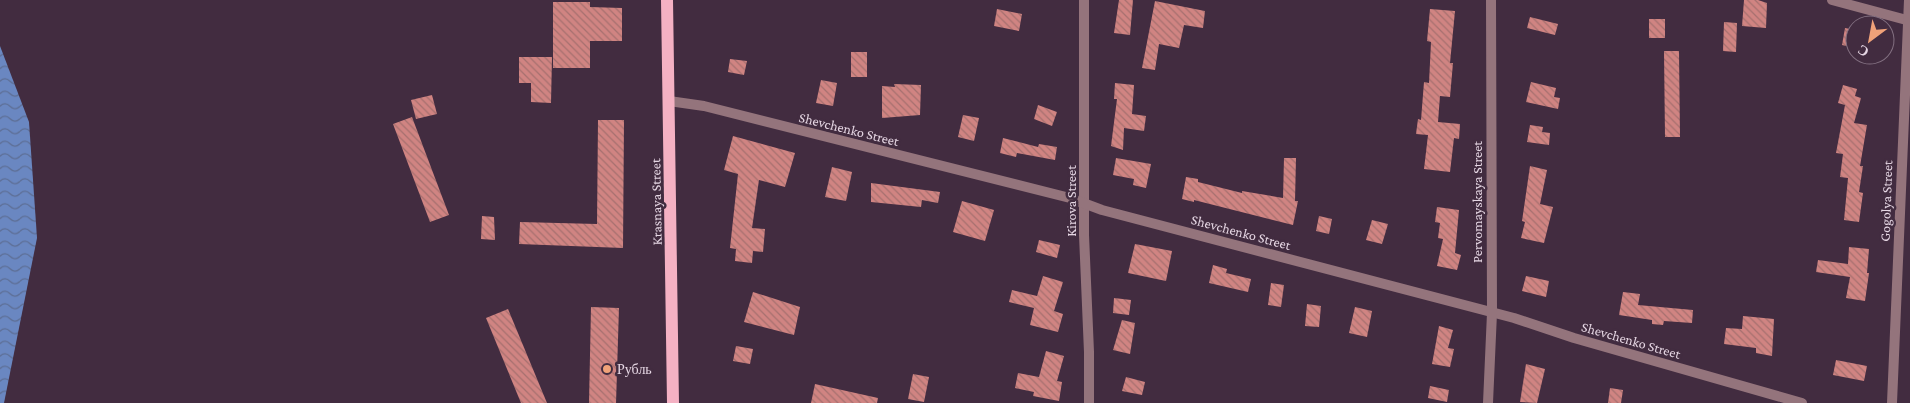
<svg xmlns="http://www.w3.org/2000/svg" width="1910" height="403" font-family="'Crimson Pro',serif">
<defs>
<pattern id="water-waves" width="16" height="10" patternUnits="userSpaceOnUse" patternTransform="scale(1.25)"><rect width="16" height="10" fill="#6a87c1"/><path d="M0 5q4-4 8 0t8 0" fill="none" stroke="#5d6e95"/></pattern>
<pattern id="building-back-hatch" width="6" height="6" patternUnits="userSpaceOnUse" patternTransform="scale(1.25)"><rect width="6" height="6" fill="#d08482"/><path d="M-1 5l2 2M0 0l6 6M5-1l2 2" fill="none" stroke="#a6706f"/></pattern>
</defs>
<rect width="100%" height="100%" fill="#422c40"/>
<polygon fill="url(#water-waves)" points="0,46 29,122 37,238 4,403 0,403"/>
<g fill="url(#building-back-hatch)">
<polygon points="1119,0 1133,0 1130,35 1114,33"/>
<polygon points="1744,0 1758,0 1767,3 1766,28 1742,26"/>
<polygon points="1155,1 1205,11 1203,28 1184,25 1179,48 1159,44 1155,70 1142,68"/>
<polygon points="553,2 590,2 590,7 622,8 622,41 590,41 590,68 553,68"/>
<polygon points="997,9 1022,14 1019,31 994,26"/>
<polygon points="1430,9 1455,11 1450,63 1453,63 1450,97 1440,96 1438,122 1460,124 1459,139 1454,138 1450,172 1424,169 1428,135 1416,134 1418,119 1421,120 1424,82 1429,83 1431,42 1427,41"/>
<polygon points="1530,17 1558,24 1555,35 1527,28"/>
<rect x="1649" y="19" width="16" height="19"/>
<polygon points="1724,22 1737,23 1736,52 1723,51"/>
<polygon points="1845,28 1855,30 1855,48 1842,45"/>
<polygon points="1664,51 1679,51 1680,137 1665,137"/>
<rect x="851" y="52" width="16" height="25"/>
<polygon points="519,57 552,57 551,103 531,102 531,83 519,83"/>
<polygon points="730,59 747,61 744,75 728,72"/>
<polygon points="821,80 837,83 833,106 816,103"/>
<polygon points="1531,82 1556,88 1554,97 1560,98 1558,109 1526,102"/>
<polygon points="1115,83 1134,85 1132,114 1146,116 1144,131 1124,128 1123,150 1111,146 1117,99 1114,99"/>
<polygon points="894,84 921,85 920,115 882,118 882,86 895,87"/>
<polygon points="1843,85 1857,89 1855,96 1861,98 1854,123 1867,125 1860,166 1863,166 1859,192 1863,193 1859,222 1844,220 1848,178 1840,177 1843,154 1836,153 1845,105 1838,103"/>
<polygon points="432,95 437,114 416,119 411,100"/>
<polygon points="1038,105 1057,112 1052,126 1034,119"/>
<polygon points="963,115 979,118 974,141 958,137"/>
<polygon points="412,117 449,215 430,222 393,124"/>
<polygon points="598,120 624,120 623,248 519,244 520,222 597,224"/>
<polygon points="1530,125 1543,127 1542,132 1550,133 1549,145 1527,142"/>
<polygon points="733,136 795,153 785,187 759,180 752,228 765,229 763,252 753,251 752,263 735,261 736,249 730,248 738,174 724,170"/>
<polygon points="1003,138 1038,147 1039,144 1057,147 1055,160 1017,153 1016,157 1000,153"/>
<polygon points="1116,158 1151,164 1146,188 1133,185 1134,179 1113,175"/>
<polygon points="1284,158 1296,158 1295,201 1298,201 1293,225 1194,200 1194,202 1182,199 1186,177 1198,179 1198,182 1242,193 1242,191 1283,198"/>
<polygon points="1530,166 1547,170 1540,204 1553,207 1544,243 1521,238 1525,222 1522,221"/>
<polygon points="832,167 852,172 846,201 825,197"/>
<polygon points="871,183 940,192 938,203 922,200 921,207 871,202"/>
<polygon points="962,201 994,210 985,241 953,232"/>
<polygon points="1437,207 1459,210 1455,253 1461,255 1457,270 1437,266 1443,239 1438,238 1440,223 1435,222"/>
<polygon points="482,216 494,217 495,240 481,239"/>
<polygon points="1319,216 1332,219 1329,234 1316,231"/>
<polygon points="1372,220 1388,224 1382,244 1366,240"/>
<polygon points="1039,240 1060,245 1057,258 1036,252"/>
<polygon points="1135,244 1172,251 1166,281 1128,273"/>
<polygon points="1849,247 1869,249 1867,273 1869,273 1865,301 1846,298 1850,277 1816,272 1818,260 1848,264"/>
<polygon points="1213,265 1227,269 1226,273 1251,279 1248,292 1209,283"/>
<polygon points="1043,276 1063,282 1054,311 1063,314 1058,332 1030,325 1034,308 1009,302 1012,290 1037,296"/>
<polygon points="1526,276 1549,281 1546,297 1522,291"/>
<polygon points="1271,283 1284,285 1281,307 1268,305"/>
<polygon points="753,292 800,307 794,335 744,322"/>
<polygon points="1623,292 1640,294 1638,305 1693,310 1692,323 1664,321 1663,325 1652,324 1652,320 1619,315"/>
<polygon points="1114,298 1131,300 1129,315 1113,313"/>
<polygon points="1307,304 1321,306 1319,327 1305,326"/>
<polygon points="591,307 619,308 616,403 589,403"/>
<polygon points="1355,307 1372,311 1367,337 1349,333"/>
<polygon points="508,309 547,403 521,403 486,318"/>
<polygon points="1743,316 1774,319 1772,356 1756,353 1756,348 1724,344 1726,328 1742,329"/>
<polygon points="1122,320 1135,323 1130,354 1113,350"/>
<polygon points="1439,326 1453,330 1448,348 1454,349 1450,367 1432,364"/>
<polygon points="736,346 753,349 750,364 733,361"/>
<polygon points="1046,351 1064,356 1057,381 1062,382 1059,401 1033,396 1034,392 1015,388 1018,373 1039,377"/>
<polygon points="1836,360 1867,366 1864,381 1833,375"/>
<polygon points="1526,364 1545,369 1537,403 1520,402"/>
<polygon points="913,374 929,377 924,402 908,399"/>
<polygon points="1126,377 1145,382 1142,395 1122,391"/>
<polygon points="815,384 878,398 877,403 811,403"/>
<polygon points="1430,386 1449,390 1447,402 1428,398"/>
<polygon points="1610,388 1623,390 1621,403 1608,403"/>
</g>
<g fill="none" stroke-linecap="round" stroke-linejoin="round">
<g stroke="#94747c" stroke-width="10">
<polyline points="1084,0 1084,235 1089,352 1089,403"/>
<polyline points="1832,0 1910,21"/>
<polyline points="669,101 704,106 1070,198 1102,210 1514,318 1574,338 1802,403"/>
<polyline points="1488,403 1492,313 1491,0"/>
<polyline points="1892,403 1909,0"/>
</g>
<polyline stroke="#f4b1c3" stroke-width="12" points="667,0 673,403"/>
</g>
<circle fill="#f0a279" stroke="#422c40" stroke-width="2" cx="607" cy="369" r="5"/>
<g text-anchor="middle" dominant-baseline="central" stroke-width="5" stroke-linejoin="round" paint-order="stroke">
<g font-size="14" fill="#e5d6e3" stroke="#422c40">
<text transform="translate(849 129) rotate(14)">Shevchenko Street</text>
<text transform="translate(1071 201) rotate(-90)">Kirova Street</text>
<text transform="translate(1886 201) rotate(-88)">Gogolya Street</text>
<text transform="translate(656 202) rotate(-91)">Krasnaya Street</text>
<text transform="translate(1477 202) rotate(-90)">Pervomayskaya Street</text>
<text transform="translate(1241 232) rotate(15)">Shevchenko Street</text>
<text transform="translate(1631 340) rotate(16)">Shevchenko Street</text>
</g>
<g font-size="14" fill="#e5d6e3" stroke="#422c40" text-anchor="start">
<text x="617" y="369">Рубль</text>
</g>
</g>
<g transform="translate(1870 40) rotate(212)"><circle r="24" fill="#422c40" stroke="#837081"/>
<path d="M0-4L9 19L0 12L-9 19Z" fill="#f0a279"/>
<text y="-8" font-size="14" font-weight="bold" text-anchor="middle" fill="#e5d6e3">С</text>
</g>
</svg>
